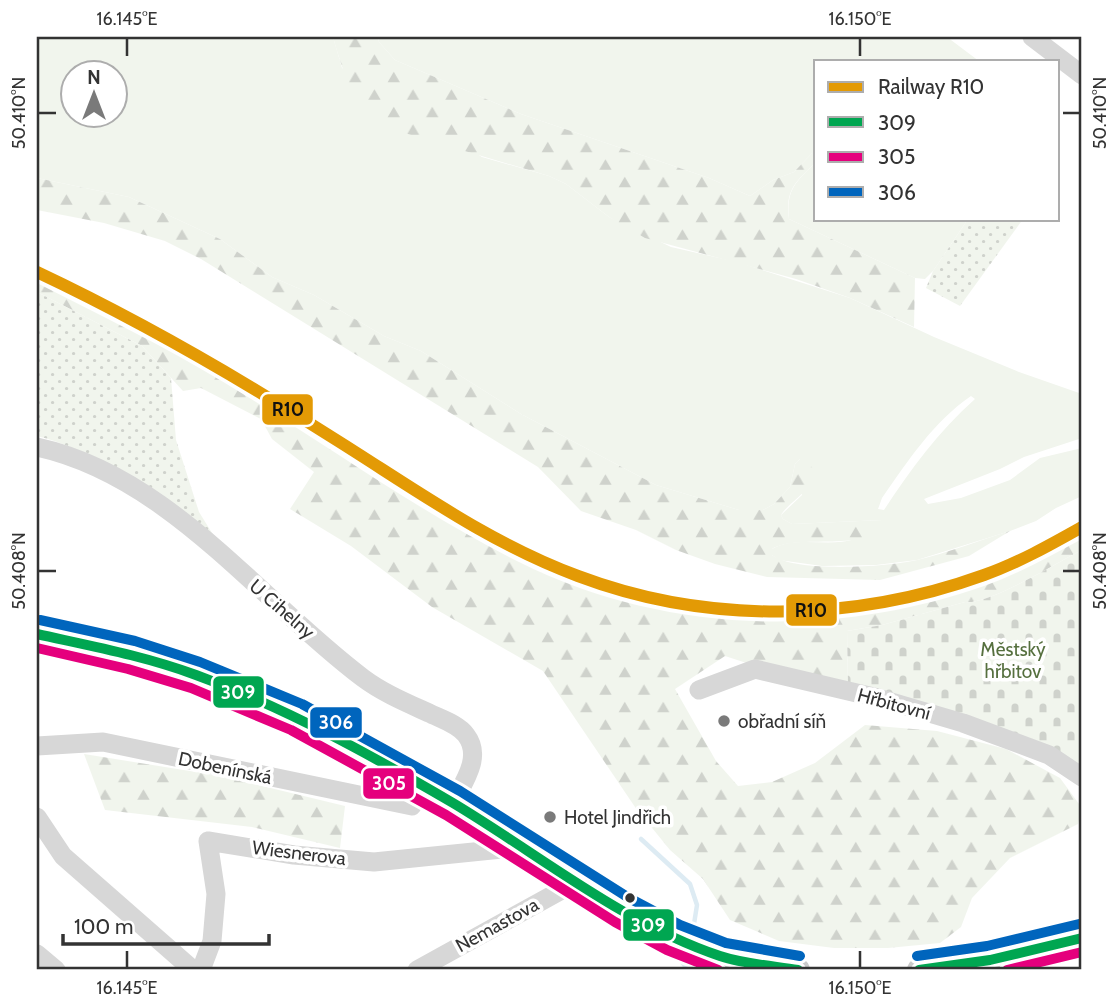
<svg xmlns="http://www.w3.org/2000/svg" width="1119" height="1007" font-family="Cabin,sans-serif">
<defs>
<pattern id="forest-firs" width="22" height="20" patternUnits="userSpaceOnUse" patternTransform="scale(1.75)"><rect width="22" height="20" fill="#f1f5ed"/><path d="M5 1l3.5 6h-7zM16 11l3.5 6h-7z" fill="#cfd2cc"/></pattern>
<pattern id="cemetery-stones" width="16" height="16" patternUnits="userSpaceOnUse" patternTransform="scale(1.75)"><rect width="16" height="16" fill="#f1f5ed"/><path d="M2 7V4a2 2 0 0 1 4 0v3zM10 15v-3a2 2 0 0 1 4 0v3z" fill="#cfd2cc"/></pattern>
<pattern id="park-dots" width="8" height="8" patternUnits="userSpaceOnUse" patternTransform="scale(1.75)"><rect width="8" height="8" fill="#f1f5ed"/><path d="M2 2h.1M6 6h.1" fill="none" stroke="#cfd2cc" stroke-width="1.8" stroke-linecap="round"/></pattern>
</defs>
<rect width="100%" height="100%" fill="#fff"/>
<g fill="#f1f5ed" fill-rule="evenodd">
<path d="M37,37H333L342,68L482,157L549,176L566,184L609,217L671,247L737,262L850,298L934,337L1019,372L1082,394V438L1024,457L1000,469L924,499L928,504L961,498L1010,480L1040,458L1082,448V496L1056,508L1036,521L1010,531L917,560L876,565L822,566L779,560L772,555V549C796,535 828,548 855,539C864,536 874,526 882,520L792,524L783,519L781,515L802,495L800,459L795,464L790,487L774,504L763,510H739L656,485L521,414L421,351L384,336L314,295L272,277L220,239L129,197L37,178ZM74,74H116V116H74ZM971,396L975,399C938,432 911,469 884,510L878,509L882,498C908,461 933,422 971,396Z"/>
<polygon points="378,37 947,37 979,61 816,61 816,149 794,172 773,180 750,196 709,178 521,114 395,60 379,42"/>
<path d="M816,162V219H968L933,271L925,279L915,278L789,219C786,189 796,182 816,162Z"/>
</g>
<g fill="url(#forest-firs)">
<path d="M333,37H378L379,42L395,60L521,114L709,178L750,196L773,180L794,172L816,149V162C796,182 785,189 789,219L915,278L914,327L850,298L796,279L645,238L609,217L566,184L549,176L398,131C355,110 345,80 333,37Z"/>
<path d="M37,178L129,197L220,239L272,277L314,295L384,336L421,351L521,414L656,485L739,510H763L774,504L790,487L795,464L800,459C838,476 791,498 781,515L783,519L792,524L882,520L887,524C868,553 798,533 772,549V555C796,573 887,567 917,560C948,553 980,540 1010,531L969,556L880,580L767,577L715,564L676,550L636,530L581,511L538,467L201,259L165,241L104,223L37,210Z"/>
<path d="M37,283C100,315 164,346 225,383C323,442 417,511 519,562C663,634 833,639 984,586C1018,574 1050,556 1082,539V550C1058,562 989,605 965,602L882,625L847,631L848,687L783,675L725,656L675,689L716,761L738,786L772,782L815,763L865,725L937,731L1006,749L1060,778L1082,808L1078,824L1010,858L972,898L961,927L940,943L888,948H834L779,941L730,920L703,879L670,850L635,807L543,671L432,607L351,546L290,509L314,472L272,439L261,419L201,388L183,391L142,346L37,292Z"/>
<polygon points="84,754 221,776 345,806 340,848 252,827 105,810"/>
</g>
<path fill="url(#cemetery-stones)" d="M1082,550V766L1029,741L848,687L847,631L882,625L965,602C989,605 1058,562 1082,550Z"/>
<g fill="url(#park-dots)">
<polygon points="968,219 1023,219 960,306 926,288 933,271"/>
<path d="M37,292L142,346L171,378L176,440L199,512L217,541C160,501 105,453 37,436Z"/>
</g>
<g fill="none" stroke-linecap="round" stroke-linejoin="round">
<g stroke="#ddebf3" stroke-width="4.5">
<polyline points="641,839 690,884 697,905 694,924"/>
<polyline points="678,957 688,970"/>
</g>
<g stroke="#d7d7d7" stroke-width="19">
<polyline points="1032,37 1082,75"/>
<path d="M37,447C169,476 258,599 363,678C383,693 407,703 429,713C441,719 458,724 466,735C483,757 463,783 453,803"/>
<polyline points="699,690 755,669 878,698 963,723 1049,755 1082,777"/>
<polyline points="37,746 103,742 412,806"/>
<polyline points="37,817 63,856 193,970"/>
<polyline points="37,954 56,970"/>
<polyline points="201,970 212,941 216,894 208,841 294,855 374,862 523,847"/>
<polyline points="417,970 578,881"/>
</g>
<g stroke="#cacaca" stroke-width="24">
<polyline points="37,634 132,655 196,675 297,717 453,803 622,910 674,938 722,957 798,970"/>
<polyline points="919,970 990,960 1082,938"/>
</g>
<g stroke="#fff" stroke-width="16">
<g id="bus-1">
<path d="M37,634C91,646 145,656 196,675C286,708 371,755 453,803C540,855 622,923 720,956C744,964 773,966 798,970"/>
<polyline points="919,970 990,960 1082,938"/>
</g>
</g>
<g stroke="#fff" stroke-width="16">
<g id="bus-2">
<polyline points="37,648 128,669 191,688 291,730 446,815 615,922 667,950 718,970"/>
<polyline points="1007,970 1082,952"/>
</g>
</g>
<g stroke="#fff" stroke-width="16">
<g id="bus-3">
<polyline points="40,620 135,641 200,662 302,704 460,791 629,898 680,925 726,943 800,956"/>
<polyline points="917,956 987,946 1079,924"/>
</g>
</g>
<use href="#bus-1" stroke="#00a651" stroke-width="10"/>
<use href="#bus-2" stroke="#e5007d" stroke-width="10"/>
<use href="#bus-3" stroke="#0065bd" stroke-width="10"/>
<g stroke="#fff" stroke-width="18">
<path id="rail-1" d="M37,272C141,321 241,379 338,441C416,490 491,544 578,576C708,625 854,622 984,575C1018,563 1050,545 1082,527"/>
</g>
<use href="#rail-1" stroke="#e39a05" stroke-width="12"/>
</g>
<path fill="none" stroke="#333" stroke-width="2.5" d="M127,38V56M860,38V56M38,113H56M1063,113H1080M38,571H56M1063,571H1080M127,951V968M860,951V968"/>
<g fill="#7a7a7a" stroke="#fff" stroke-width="2.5">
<circle cx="724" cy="721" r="7"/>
<circle cx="550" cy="817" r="7"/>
</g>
<circle fill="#333" stroke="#fff" stroke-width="2.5" cx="630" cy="898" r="6"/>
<g text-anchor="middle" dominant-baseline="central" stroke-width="7" stroke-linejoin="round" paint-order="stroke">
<g font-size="19" fill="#333" stroke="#fff">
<text transform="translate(282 609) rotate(41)">U Cihelny</text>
<text transform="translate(894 704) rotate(15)">Hřbitovní</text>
<text transform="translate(225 768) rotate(12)">Dobenínská</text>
<text transform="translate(299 853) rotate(7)">Wiesnerova</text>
<text transform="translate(497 925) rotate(-29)">Nemastova</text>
</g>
<g font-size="19" fill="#56703f" stroke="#fff">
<text x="1013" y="649">Městský<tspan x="1013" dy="22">hřbitov</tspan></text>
</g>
<g font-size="19" fill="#333" stroke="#fff" text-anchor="start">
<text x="738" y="721">obřadní síň</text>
<text x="564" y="817">Hotel Jindřich</text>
</g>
</g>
<g stroke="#fff" stroke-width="2.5">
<rect x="261" y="393" width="53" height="33" rx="7" fill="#e39a05"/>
<rect x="785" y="593" width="53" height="34" rx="7" fill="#e39a05"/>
<rect x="212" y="675" width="53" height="34" rx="7" fill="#00a651"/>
<rect x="309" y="706" width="54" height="33" rx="7" fill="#0065bd"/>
<rect x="362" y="767" width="53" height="33" rx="7" fill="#e5007d"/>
<rect x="622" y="908" width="53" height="34" rx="7" fill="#00a651"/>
</g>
<g font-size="19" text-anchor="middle" font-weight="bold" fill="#fff">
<text x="238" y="699">309</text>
<text x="336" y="729">306</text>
<text x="389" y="790">305</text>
<text x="648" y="932">309</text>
</g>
<g font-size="19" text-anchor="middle" font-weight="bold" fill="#111">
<text x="288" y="416">R10</text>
<text x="811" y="617">R10</text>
</g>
<rect width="1119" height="1007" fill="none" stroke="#ffffff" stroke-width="77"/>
<rect x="814" y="60" width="245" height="161" fill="#ffffff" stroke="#adadad" stroke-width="2"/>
<rect x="828" y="82" width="35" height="10" fill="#e39a05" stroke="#adadad" stroke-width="2"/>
<text x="878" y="94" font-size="21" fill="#333333">Railway R10</text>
<rect x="828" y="117" width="35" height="10" fill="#00a651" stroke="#adadad" stroke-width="2"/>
<text x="878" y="130" font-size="21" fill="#333333">309</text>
<rect x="828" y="152" width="35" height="10" fill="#e5007d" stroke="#adadad" stroke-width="2"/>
<text x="878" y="164" font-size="21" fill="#333333">305</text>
<rect x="828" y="187" width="35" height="10" fill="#0065bd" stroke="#adadad" stroke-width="2"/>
<text x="878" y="200" font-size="21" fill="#333333">306</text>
<g transform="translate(94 94)"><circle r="33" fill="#ffffff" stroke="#adadad" stroke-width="2"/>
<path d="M0-5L12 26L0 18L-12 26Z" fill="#7a7a7a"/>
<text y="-10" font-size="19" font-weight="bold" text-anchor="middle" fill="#333333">N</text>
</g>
<path d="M63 934v10h206v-10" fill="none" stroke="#333333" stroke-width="3.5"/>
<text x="74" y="934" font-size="21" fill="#333333" stroke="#ffffff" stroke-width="5" paint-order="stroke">100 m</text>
<rect x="38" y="38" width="1042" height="930" fill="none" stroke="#333" stroke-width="2.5"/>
<g font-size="18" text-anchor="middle" fill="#333">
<text x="127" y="25">16.145°E</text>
<text x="860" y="25">16.150°E</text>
<text transform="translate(19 113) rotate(-90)" y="6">50.410°N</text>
<text transform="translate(1100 113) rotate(-90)" y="6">50.410°N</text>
<text transform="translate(19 571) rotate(-90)" y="6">50.408°N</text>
<text transform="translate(1100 571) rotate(-90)" y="6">50.408°N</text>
<text x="127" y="994">16.145°E</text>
<text x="860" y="994">16.150°E</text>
</g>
</svg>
